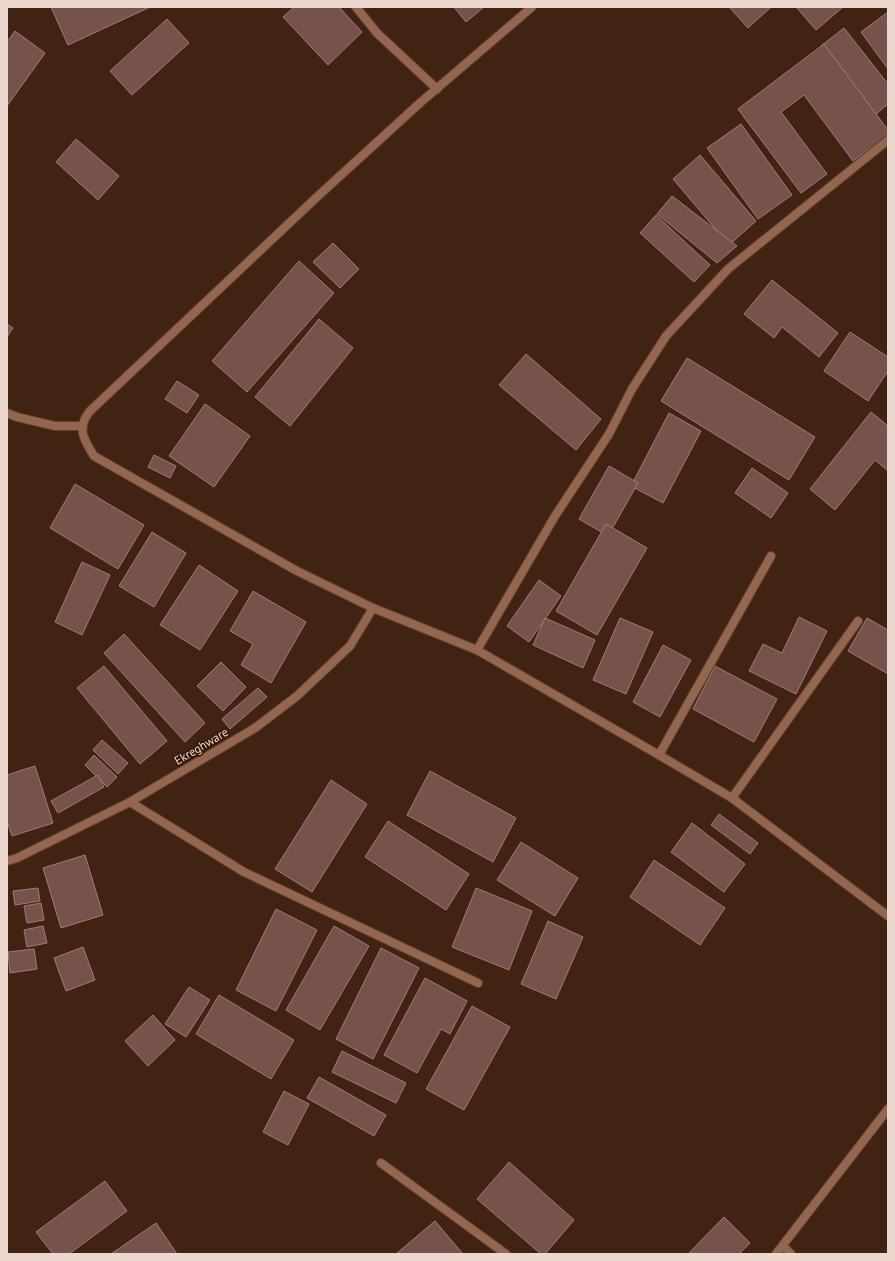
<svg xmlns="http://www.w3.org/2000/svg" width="895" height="1261" font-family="'PT Sans',sans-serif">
<rect width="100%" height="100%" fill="#412314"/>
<g fill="#77514c" stroke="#a37a74">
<polygon points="51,7 150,7 68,45"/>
<polygon points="294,7 339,7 362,32 328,65 283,17"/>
<polygon points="454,7 484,7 466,22"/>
<polygon points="729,7 771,7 748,28"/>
<polygon points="796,7 843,7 816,30"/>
<polygon points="888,12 888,69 861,32"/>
<polygon points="167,19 189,43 132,95 110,71"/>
<polygon points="844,28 888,84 888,104 875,115 821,46"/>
<polygon points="15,31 45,53 7,106 7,42"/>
<polygon points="824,44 888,130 888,135 853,161 804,95 781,112 827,174 801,193 738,109"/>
<polygon points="741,124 792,195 758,219 707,148"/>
<polygon points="76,139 119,176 98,200 56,162"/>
<polygon points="700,155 756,221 729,245 673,179"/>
<polygon points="672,196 737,246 717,263 657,214"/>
<polygon points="656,215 710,265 694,282 640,233"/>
<polygon points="333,243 359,269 340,288 313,262"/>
<polygon points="299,261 334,293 247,392 212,361"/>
<polygon points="772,280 838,333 819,357 782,327 774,338 744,314"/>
<polygon points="319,319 353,348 290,426 255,397"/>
<polygon points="7,324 13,328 7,337"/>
<polygon points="850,332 888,357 888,371 868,401 824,371"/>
<polygon points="526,354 601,419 576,450 499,385"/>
<polygon points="687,358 815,437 789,480 661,401"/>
<polygon points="177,381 199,395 187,413 165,399"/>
<polygon points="205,404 250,436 214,487 169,456"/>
<polygon points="871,412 888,426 888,471 875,460 835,510 810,489"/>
<polygon points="669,413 701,431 663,503 631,486"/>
<polygon points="154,455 176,466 170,478 148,467"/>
<polygon points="609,466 638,483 608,536 579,519"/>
<polygon points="752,468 788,493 771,518 735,493"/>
<polygon points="75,484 144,525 118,569 50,528"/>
<polygon points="606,524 647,548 597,635 556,611"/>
<polygon points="152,532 186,553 154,607 119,586"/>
<polygon points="82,562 110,575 82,635 55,622"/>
<polygon points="199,565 238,591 200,650 160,625"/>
<polygon points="539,580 561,596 529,642 507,626"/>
<polygon points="253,591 306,622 271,683 241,665 253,644 230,631"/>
<polygon points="799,617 827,631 796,694 749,671 763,644 782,653"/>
<polygon points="545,618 595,640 583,668 533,645"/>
<polygon points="620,618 653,632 626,694 593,680"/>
<polygon points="867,618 888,630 888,674 848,651"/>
<polygon points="124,634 205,723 185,742 104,653"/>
<polygon points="663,645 691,660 660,717 633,702"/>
<polygon points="221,662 246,687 223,711 197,686"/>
<polygon points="104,666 167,741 140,764 77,688"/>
<polygon points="715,666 777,699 754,742 693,709"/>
<polygon points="258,688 267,697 230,729 222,719"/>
<polygon points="102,740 128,763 118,774 93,750"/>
<polygon points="94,755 117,777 107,787 85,765"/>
<polygon points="35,766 53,823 12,836 7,821 7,775"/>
<polygon points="430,771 516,818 493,862 407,815"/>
<polygon points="98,775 104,787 58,813 51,801"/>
<polygon points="331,780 367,804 312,892 275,869"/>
<polygon points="719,814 758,843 750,854 711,825"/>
<polygon points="388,821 469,874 446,910 365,857"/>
<polygon points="692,823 745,864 724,892 671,852"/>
<polygon points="521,842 578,878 555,916 497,880"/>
<polygon points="85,855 103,915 61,928 43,868"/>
<polygon points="654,860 725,908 700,945 630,897"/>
<polygon points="38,888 40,901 15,905 13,891"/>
<polygon points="476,888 532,911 509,970 452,947"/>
<polygon points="41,903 44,920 27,923 24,906"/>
<polygon points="276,909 317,930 276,1011 236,990"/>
<polygon points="548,921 583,937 556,999 521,984"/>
<polygon points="43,926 47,943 27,947 24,930"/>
<polygon points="334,926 369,946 320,1030 286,1010"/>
<polygon points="83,947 95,980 66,991 54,958"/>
<polygon points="381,948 419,968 373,1059 336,1039"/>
<polygon points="34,949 37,969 10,973 8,952"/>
<polygon points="425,978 467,1001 450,1034 441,1029 417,1073 384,1055"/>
<polygon points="189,987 210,1000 186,1037 165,1024"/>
<polygon points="219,995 294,1040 271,1079 196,1034"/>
<polygon points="472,1006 510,1027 464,1110 426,1089"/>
<polygon points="153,1015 175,1040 148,1066 125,1041"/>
<polygon points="342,1051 406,1083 396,1103 332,1072"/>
<polygon points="319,1077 386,1115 374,1136 307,1098"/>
<polygon points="284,1091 309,1104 288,1145 263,1132"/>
<polygon points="509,1162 574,1220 545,1254 541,1254 477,1199"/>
<polygon points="105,1181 127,1211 69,1254 53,1254 36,1232"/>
<polygon points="724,1217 750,1243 739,1254 688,1254"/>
<polygon points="435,1221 463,1254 396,1254"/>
<polygon points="156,1223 177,1254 111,1254"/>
</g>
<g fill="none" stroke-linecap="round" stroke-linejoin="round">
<g stroke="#5d4032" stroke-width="10">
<g id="minor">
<polyline points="356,7 377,33 437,89"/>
<polyline points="7,413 17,417 55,426 82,426"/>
<polyline points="477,650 555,516 609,434 632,389 666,336 728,269 888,140"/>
<polyline points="659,755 771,556"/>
<polyline points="732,798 858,621"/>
<polyline points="130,802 244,872 478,983"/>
<polyline points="381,1163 506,1254"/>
<polyline points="783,1246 791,1254"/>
<polyline points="776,1254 888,1109"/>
</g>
</g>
<g stroke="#5d4032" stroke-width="10">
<g id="tertiary">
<path d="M532,7L421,102L318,196L90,411C76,428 84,440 94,456L297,571L373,608L477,650L659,755L732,798L888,916"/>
<polyline points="7,861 17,858 130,802 255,728 297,696 350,646 373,608"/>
</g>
</g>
<use href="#minor" stroke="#95664f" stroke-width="8"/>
<use href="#tertiary" stroke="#95664f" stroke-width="8"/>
</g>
<g text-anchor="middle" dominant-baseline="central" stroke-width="3.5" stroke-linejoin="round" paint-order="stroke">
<g font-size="12" fill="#edd8cf" stroke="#36190a">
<text transform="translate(201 746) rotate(-31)">Ekreghware</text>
</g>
</g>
<rect width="895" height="1261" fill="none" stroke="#edd8cf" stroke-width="16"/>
</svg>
